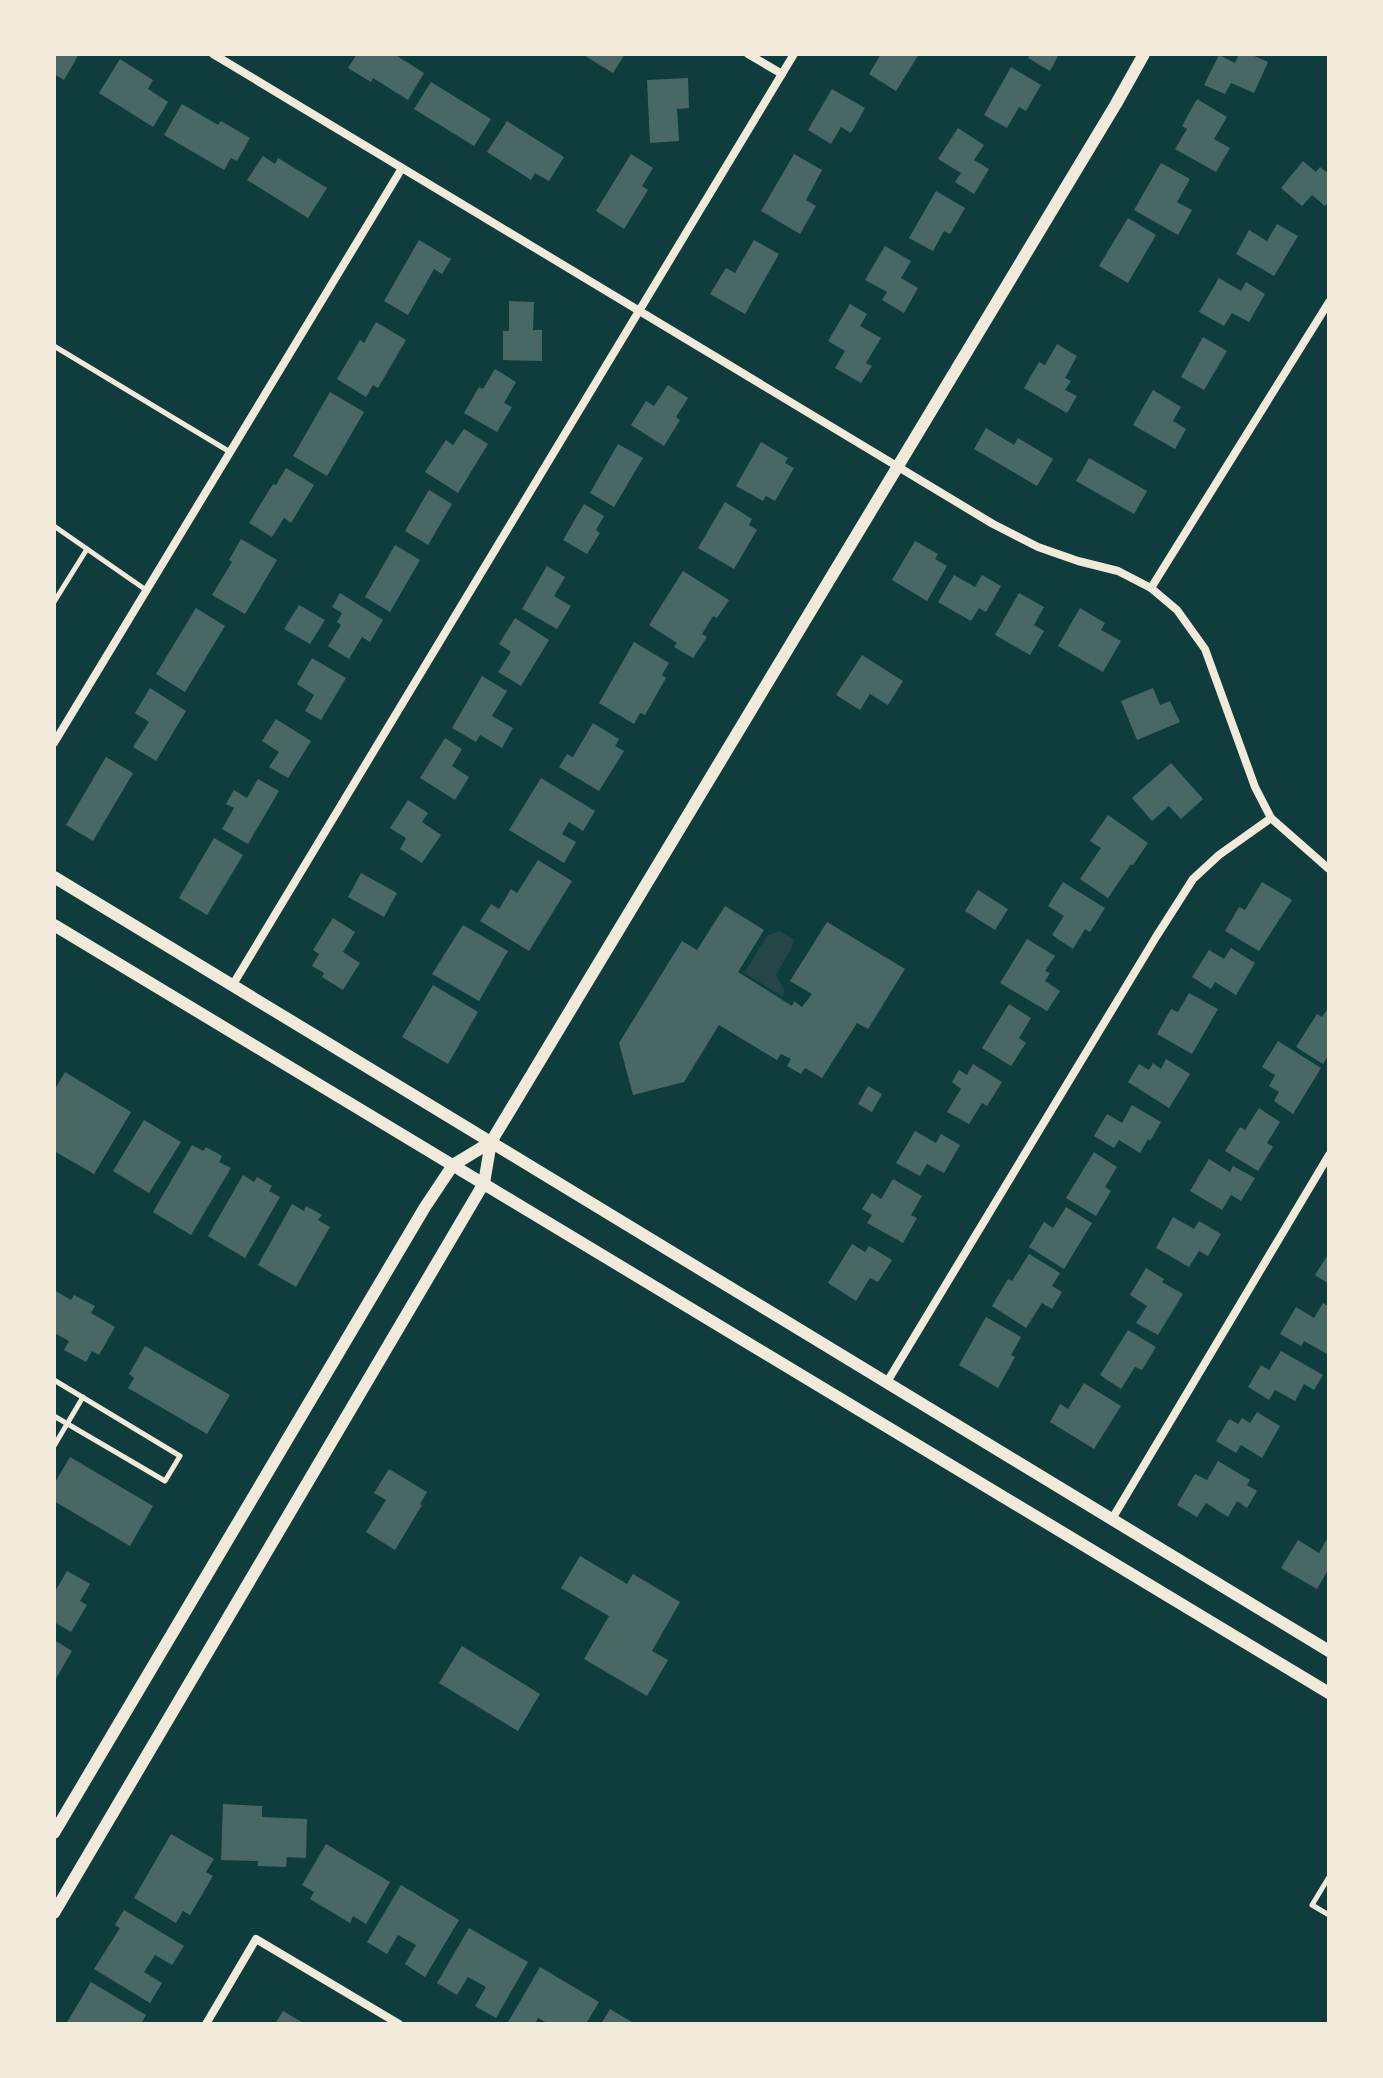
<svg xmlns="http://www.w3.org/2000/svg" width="1383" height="2078" font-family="'Alegreya Sans',sans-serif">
<rect width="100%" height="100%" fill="#0f3d3e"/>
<polygon fill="#244646" points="780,931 794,940 791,949 776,975 785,992 782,996 744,973 767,936"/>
<g fill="#486865">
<polygon points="54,54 79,54 64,80 54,74"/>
<polygon points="357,54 394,54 424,73 408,100 373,78 371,82 348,68"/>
<polygon points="582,54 625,54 613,73"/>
<polygon points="881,54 919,54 896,91 869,74"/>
<polygon points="1031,54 1059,54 1050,71 1028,58"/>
<polygon points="1239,54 1250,54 1268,62 1254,93 1231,83 1225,94 1204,85 1219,55 1235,63"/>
<polygon points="120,59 153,80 148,89 168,102 153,127 99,93"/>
<polygon points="1011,67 1041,85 1026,111 1019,107 1007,128 984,115"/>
<polygon points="688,78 689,108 677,109 679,141 650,143 647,80"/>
<polygon points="431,82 491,119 474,146 414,109"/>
<polygon points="832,89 865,108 851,133 841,127 831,144 808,130"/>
<polygon points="1197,99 1227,117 1214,139 1230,148 1216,172 1175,149 1187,129 1182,126"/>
<polygon points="182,104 218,125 221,121 250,138 237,161 231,158 224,170 164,135"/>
<polygon points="507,121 564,157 549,181 535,173 531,180 487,152"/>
<polygon points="958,128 984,145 974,160 989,169 974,194 955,182 961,173 938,159"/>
<polygon points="631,154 653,168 642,186 648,190 624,229 596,211"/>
<polygon points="794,154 822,170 806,200 816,206 800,234 761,211"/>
<polygon points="263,156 275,164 278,158 327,188 308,218 247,180"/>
<polygon points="1303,161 1316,172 1320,167 1329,174 1329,201 1325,206 1312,195 1302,206 1281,188"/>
<polygon points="1161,163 1190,179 1177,202 1192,210 1178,235 1134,210"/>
<polygon points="936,191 965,208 950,234 944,231 933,251 909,238"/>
<polygon points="1128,218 1156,235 1128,283 1099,266"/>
<polygon points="1277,224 1298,236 1274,276 1236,254 1249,230 1267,241"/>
<polygon points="419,240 451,259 442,274 434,269 408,315 384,301"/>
<polygon points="754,240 779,254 745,314 710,294 726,268 735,273"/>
<polygon points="885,246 911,261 901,278 918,288 904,313 882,300 887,292 865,280"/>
<polygon points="1219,278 1241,291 1246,282 1265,294 1249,322 1232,313 1224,326 1199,312"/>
<polygon points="509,301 534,302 533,330 542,330 542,361 503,360 503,331 509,331"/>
<polygon points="850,304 867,314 860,326 881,338 866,363 872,366 861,383 835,368 845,351 828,341"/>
<polygon points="376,322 406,340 378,388 373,385 366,397 337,379 360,340 364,343"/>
<polygon points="1203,337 1227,351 1204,390 1181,377"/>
<polygon points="1057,344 1077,356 1065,378 1071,381 1065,390 1077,396 1067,413 1024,388 1039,362 1045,365"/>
<polygon points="495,369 516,382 504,403 512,407 497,432 464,413 479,387 483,389"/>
<polygon points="668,385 688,398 676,417 680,420 664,446 631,425 646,401 654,406"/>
<polygon points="1153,390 1181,407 1173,421 1186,429 1175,449 1133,425"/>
<polygon points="330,392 364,412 327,476 293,456"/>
<polygon points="986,428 1014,445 1018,438 1053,459 1037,486 974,449"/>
<polygon points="464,429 488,444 458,493 425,472 446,440 453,445"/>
<polygon points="761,442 788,458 785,463 794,468 775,501 766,496 763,501 736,486"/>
<polygon points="618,444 643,458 614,507 590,493"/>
<polygon points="1089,458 1147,491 1134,514 1076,481"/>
<polygon points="286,468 314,485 291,523 284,518 272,537 249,523 273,484 276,485"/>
<polygon points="429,490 452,504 428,545 405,531"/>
<polygon points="725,502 752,519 749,525 757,530 734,569 698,548"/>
<polygon points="584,504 604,516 596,530 600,533 587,554 563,540"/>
<polygon points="241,539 277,560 245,614 212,595 232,562 229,560"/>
<polygon points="915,541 938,554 935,559 947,566 927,601 892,580"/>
<polygon points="395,545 420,560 390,612 365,597"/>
<polygon points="547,566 565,577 554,596 571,606 557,629 522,609"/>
<polygon points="683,571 729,600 717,618 713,616 702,634 707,637 693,658 674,647 677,643 649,625"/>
<polygon points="954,575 975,587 982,575 1001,586 986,612 979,608 971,621 938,602"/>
<polygon points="340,593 383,620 370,642 362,637 349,659 328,646 341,625 337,622 342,613 332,607"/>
<polygon points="1019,593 1044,607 1034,625 1044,631 1030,655 995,635"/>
<polygon points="299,605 325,620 310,644 284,629"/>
<polygon points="196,608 225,626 185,692 156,674"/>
<polygon points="1080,608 1105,623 1101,630 1121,641 1103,672 1058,646"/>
<polygon points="515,618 549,640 521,686 498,672 511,652 499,644"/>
<polygon points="634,642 669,663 662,675 666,678 645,715 640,713 634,724 599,703"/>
<polygon points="862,655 903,681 888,705 870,694 860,710 836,695"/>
<polygon points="312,658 346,678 321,720 305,711 314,695 297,684"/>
<polygon points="482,676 507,691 492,716 513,728 502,748 480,735 476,742 452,728"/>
<polygon points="150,688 186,711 156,761 133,747 149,722 135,713"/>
<polygon points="1153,688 1160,705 1170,701 1180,722 1137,740 1121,701"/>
<polygon points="276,719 311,741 288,778 269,767 279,752 262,741"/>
<polygon points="593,723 619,739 615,746 624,751 599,791 559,767 567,754 573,757"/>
<polygon points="445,738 462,749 452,766 469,777 455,800 420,778"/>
<polygon points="106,757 133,773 93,841 66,825"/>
<polygon points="1171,763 1203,799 1181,819 1169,806 1152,821 1132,798"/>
<polygon points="541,778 595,811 583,831 569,822 562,834 576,842 564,863 509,830"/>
<polygon points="258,779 279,791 248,844 222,829 234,808 226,804 234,790 247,798"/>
<polygon points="408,800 428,813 422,822 441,835 422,863 400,849 406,838 390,828"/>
<polygon points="1108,815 1148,843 1133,865 1131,864 1108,898 1080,879 1101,848 1090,841"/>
<polygon points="214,838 243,855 207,915 179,898"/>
<polygon points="538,860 572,881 529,951 480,921 491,904 499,909 511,889 517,893"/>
<polygon points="361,873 397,893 384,917 348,897"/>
<polygon points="1063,882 1105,908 1090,932 1085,929 1073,949 1052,935 1064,916 1048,906"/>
<polygon points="1262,882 1292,900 1259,951 1225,931 1239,907 1245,910"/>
<polygon points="978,890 1008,909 995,930 965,911"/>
<polygon points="725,906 764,930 738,972 792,1006 794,1001 802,1007 812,994 790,981 827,922 905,969 868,1029 857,1023 822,1078 805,1068 801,1074 787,1066 791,1059 781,1054 777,1060 719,1025 684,1082 633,1095 619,1043 682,941 697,950"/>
<polygon points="333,918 355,932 343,952 360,963 343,990 322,977 324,973 312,966 319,954 313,950"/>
<polygon points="463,925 508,951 479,1001 432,974"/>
<polygon points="1027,939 1055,956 1045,971 1050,973 1045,981 1060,991 1047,1011 1000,983"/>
<polygon points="1231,948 1255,963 1236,995 1215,982 1211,989 1192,977 1209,950 1224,959"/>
<polygon points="433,985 478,1012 448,1064 402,1037"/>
<polygon points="1189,993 1218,1009 1192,1054 1157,1034 1171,1009 1178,1012"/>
<polygon points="1009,1004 1031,1018 1019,1038 1026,1043 1011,1066 982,1048"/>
<polygon points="1329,1007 1329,1054 1323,1064 1296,1047 1317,1014 1322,1017"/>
<polygon points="1278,1041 1321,1068 1293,1114 1274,1101 1279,1092 1269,1086 1275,1075 1262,1067"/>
<polygon points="1166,1059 1190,1074 1169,1108 1128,1082 1139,1064 1149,1070 1153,1063 1161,1069"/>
<polygon points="973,1064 1002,1082 987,1106 982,1103 969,1124 947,1112 961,1089 952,1082 959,1070 967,1075"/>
<polygon points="65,1072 131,1112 94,1174 54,1151 54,1091"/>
<polygon points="868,1086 882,1094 872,1112 858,1104"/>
<polygon points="1132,1105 1161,1122 1150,1141 1148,1139 1140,1153 1119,1140 1114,1148 1094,1136 1107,1114 1122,1123"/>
<polygon points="1259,1108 1280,1122 1267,1143 1273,1147 1258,1171 1225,1151 1240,1127 1245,1130"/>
<polygon points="144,1120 181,1142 149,1193 113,1171"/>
<polygon points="915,1131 936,1143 941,1134 960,1145 944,1173 927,1164 920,1176 896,1163"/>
<polygon points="192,1145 203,1151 206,1147 222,1156 219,1162 231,1168 191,1235 153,1212"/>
<polygon points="1094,1152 1117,1167 1105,1187 1111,1191 1096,1216 1066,1198"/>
<polygon points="1209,1159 1230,1172 1233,1166 1255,1178 1241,1201 1231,1195 1222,1210 1190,1191"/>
<polygon points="243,1175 254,1182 257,1177 272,1186 269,1191 280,1197 245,1258 208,1236"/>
<polygon points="893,1179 922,1196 911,1215 917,1218 903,1243 867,1223 872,1215 862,1209 872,1193 881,1199"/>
<polygon points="292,1204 304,1211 306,1206 322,1215 318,1220 330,1227 296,1287 258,1265"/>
<polygon points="1066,1207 1092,1223 1064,1269 1029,1247 1044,1222 1053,1228"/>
<polygon points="1173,1217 1194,1229 1199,1221 1221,1234 1208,1256 1199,1251 1189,1267 1156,1248"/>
<polygon points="852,1244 865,1252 869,1246 892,1260 878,1282 870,1278 856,1301 828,1283"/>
<polygon points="1329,1253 1329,1284 1315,1275"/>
<polygon points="1029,1254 1060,1273 1052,1286 1062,1292 1052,1309 1042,1303 1026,1328 992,1306 1008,1279 1012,1281"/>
<polygon points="1146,1268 1164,1279 1162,1282 1183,1294 1158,1335 1136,1323 1147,1306 1130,1295"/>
<polygon points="54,1290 71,1300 74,1295 95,1306 91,1313 115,1327 99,1355 92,1351 86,1362 64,1350 69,1341 56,1334 54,1337"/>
<polygon points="1323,1303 1329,1307 1329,1351 1327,1354 1304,1341 1301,1346 1280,1334 1296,1307 1314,1318"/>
<polygon points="986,1317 1021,1337 1011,1355 1015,1357 998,1388 959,1365"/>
<polygon points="1128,1330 1156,1347 1142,1370 1135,1367 1121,1389 1100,1375"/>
<polygon points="145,1346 230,1395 207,1434 128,1388 134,1378 129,1374"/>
<polygon points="1281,1351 1323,1375 1314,1390 1304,1384 1295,1401 1275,1390 1269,1400 1248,1387 1261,1365 1269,1370"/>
<polygon points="1084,1383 1121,1406 1094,1449 1050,1422 1060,1404 1068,1409"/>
<polygon points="1257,1412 1280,1426 1262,1458 1241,1445 1236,1453 1216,1441 1229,1419 1238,1424 1242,1418 1250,1423"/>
<polygon points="70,1457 153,1506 130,1546 54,1501 54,1484"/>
<polygon points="1218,1461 1250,1480 1247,1485 1257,1491 1247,1508 1237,1501 1228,1517 1206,1503 1197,1517 1177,1505 1195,1474 1207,1480"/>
<polygon points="389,1469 427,1492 420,1504 422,1505 395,1550 366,1532 386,1500 374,1493"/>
<polygon points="1329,1535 1329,1568 1317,1589 1281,1568 1298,1540 1319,1553"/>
<polygon points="580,1556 627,1584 633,1574 680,1602 652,1651 668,1660 647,1696 584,1659 609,1616 561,1588"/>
<polygon points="67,1571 90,1584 80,1601 87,1605 71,1632 54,1622 54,1593"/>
<polygon points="54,1640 72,1651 54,1682"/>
<polygon points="462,1646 540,1694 518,1731 439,1683"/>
<polygon points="223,1804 262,1806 262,1817 307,1819 306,1858 287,1857 286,1867 258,1866 258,1861 221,1860"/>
<polygon points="171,1834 214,1859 206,1872 213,1876 190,1915 183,1911 176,1923 134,1898"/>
<polygon points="326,1844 390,1882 366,1924 353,1916 350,1923 310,1899 314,1892 302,1885"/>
<polygon points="401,1885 459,1920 425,1977 405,1964 416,1945 398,1935 387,1954 367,1942"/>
<polygon points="124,1910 184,1946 172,1965 155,1955 144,1972 162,1983 150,2003 94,1969 120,1928 115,1925"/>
<polygon points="469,1928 528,1962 496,2018 475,2006 486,1987 468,1977 457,1995 437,1983"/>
<polygon points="540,1967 599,2002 586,2024 549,2024 538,2018 535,2024 507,2024"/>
<polygon points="91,1982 146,2015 141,2024 66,2024"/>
<polygon points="610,2009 635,2024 601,2024"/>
<polygon points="283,2011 305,2024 275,2024"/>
</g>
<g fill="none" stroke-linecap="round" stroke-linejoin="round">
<g stroke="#f1e9da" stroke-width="5">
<polyline points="54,346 230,452"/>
<polyline points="54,526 146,590"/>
<polyline points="54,602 87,549"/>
<polyline points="54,1380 180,1456 165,1481 54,1416"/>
<polyline points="54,1446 83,1397"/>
<polyline points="1329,1877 1312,1905 1329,1915"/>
</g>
<g stroke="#f1e9da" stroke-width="8">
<polyline points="213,54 993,524 1038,547 1078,561 1118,571 1151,588 1177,610 1205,649 1255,787 1271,818 1329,869"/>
<polyline points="748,54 782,74"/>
<polyline points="1151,588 1329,302"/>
<polyline points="54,743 402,168"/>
<polyline points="232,986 794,54"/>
<polyline points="887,1382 1156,937 1193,879 1219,855 1271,818"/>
<polyline points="1112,1519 1329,1155"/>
<polyline points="206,2024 256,1939 399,2024"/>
</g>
<g stroke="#f1e9da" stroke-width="12">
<polyline points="54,877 1329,1651"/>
<polyline points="54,925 1329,1693"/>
<polyline points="54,1833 425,1207 453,1165 491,1142"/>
<polyline points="54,1913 484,1183 491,1142 1116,104 1144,54"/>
</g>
</g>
<rect width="1383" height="2078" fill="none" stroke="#f1e9da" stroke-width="112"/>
</svg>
